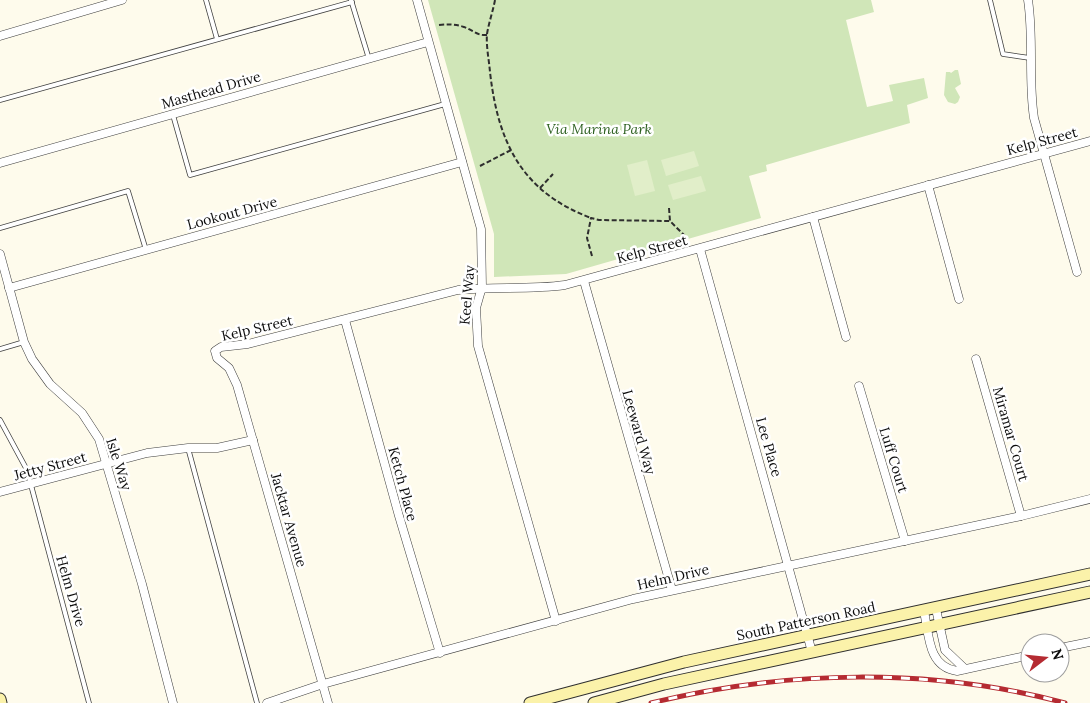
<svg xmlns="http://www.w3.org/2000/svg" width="1090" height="703" font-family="Lora,serif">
<rect width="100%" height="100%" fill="#fefbec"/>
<g fill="#d0e6b8">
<polygon points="428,0 871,0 874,12 846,20 867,107 893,101 889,85 924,78 928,98 907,105 910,123 766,165 767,171 749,176 761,218 566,274 494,277 494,234"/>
<polygon points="955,70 958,70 961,84 955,88 960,97 958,102 955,104 948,102 944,95 946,72 950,72 951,73"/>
</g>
<g fill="#e1eec9">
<polygon points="694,151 699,166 666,176 661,160"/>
<polygon points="647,160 655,191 635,196 627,165"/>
<polygon points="701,176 706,191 673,200 668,185"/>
</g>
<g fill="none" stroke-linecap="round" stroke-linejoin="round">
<g stroke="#3f3f3f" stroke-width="5.5">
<g id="lane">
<polyline points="206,0 217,39"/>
<polyline points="351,0 369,59"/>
<polyline points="990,0 1003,54 1030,58"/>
<polyline points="0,100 352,2"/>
<polyline points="173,115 190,175 445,104"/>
<polyline points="0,228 128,191 146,250"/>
<polyline points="0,349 24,342"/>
<polyline points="0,420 27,470 89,703"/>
<polyline points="188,448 257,703"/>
</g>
</g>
<g stroke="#3f3f3f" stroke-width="9">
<g id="street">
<polyline points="417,0 481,229 482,287 476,308 478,346 556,621"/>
<path d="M1028,0C1034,39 1028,79 1034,118L1077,272"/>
<polyline points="0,36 122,0"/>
<polyline points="0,163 428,42"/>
<polyline points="928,185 959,299"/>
<polyline points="813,217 846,337"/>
<polyline points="700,249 812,652"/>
<polyline points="0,254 24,342 32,359 50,384 82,413 99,439 142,584 173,703"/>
<polyline points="584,281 672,590"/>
<polyline points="9,288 462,162"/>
<polyline points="345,320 399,516 440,653"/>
<polyline points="976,359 1021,516"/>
<polyline points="859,386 905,541"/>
<polyline points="0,492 147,453 188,448 217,448 253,440"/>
<polyline points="936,609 945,650 965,669"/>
<path d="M924,611C929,635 928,667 957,671L1030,655"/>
<polyline points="1060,648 1090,642"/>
<polyline points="267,703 323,684 633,599 1021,516 1090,499"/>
<path d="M328,703L237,385L229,368L217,358L215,351L221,347L248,344L458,290C494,286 529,290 565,285L1090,141"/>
</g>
</g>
<g stroke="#2e2e2e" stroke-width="13">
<g id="secondary">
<polyline points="0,699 1,703"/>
<polyline points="530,703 684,662 1090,574"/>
<polyline points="594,703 664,684 1090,592"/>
</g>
</g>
<g stroke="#2e2e2e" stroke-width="2" stroke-dasharray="5 2.5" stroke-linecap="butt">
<path d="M495,0C493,11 489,22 487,34C486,46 489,60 490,72C498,143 522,192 591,218"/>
<path d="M439,25C448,24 455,24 464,27C473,30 477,36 487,35"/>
<polyline points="480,166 511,150"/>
<polyline points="540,188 553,174"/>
<polyline points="669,208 670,221 684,235"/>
<polyline points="592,256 587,238 591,218 599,220 670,221"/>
</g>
<use href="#lane" stroke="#fff" stroke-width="4"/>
<use href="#street" stroke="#fff" stroke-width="8"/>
<use href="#secondary" stroke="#fbf2aa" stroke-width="11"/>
<g stroke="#b52b32" stroke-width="5">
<path id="rail" d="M651,703C785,670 931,667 1065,703"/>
</g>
<use href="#rail" stroke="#fff" stroke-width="3" stroke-dasharray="9" stroke-linecap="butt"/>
</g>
<g text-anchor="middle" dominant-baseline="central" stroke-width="5" stroke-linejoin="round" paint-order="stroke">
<g font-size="14" fill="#0c0c0c" stroke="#fff">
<text transform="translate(211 90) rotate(-16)">Masthead Drive</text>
<text transform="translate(1042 141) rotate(-15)">Kelp Street</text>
<text transform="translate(232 213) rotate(-15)">Lookout Drive</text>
<text transform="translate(652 249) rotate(-15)">Kelp Street</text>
<text transform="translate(467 295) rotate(-85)">Keel Way</text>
<text transform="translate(257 328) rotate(-13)">Kelp Street</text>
<text transform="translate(639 432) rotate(74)">Leeward Way</text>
<text transform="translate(1011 434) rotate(74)">Miramar Court</text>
<text transform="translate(769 447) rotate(74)">Lee Place</text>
<text transform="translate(894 460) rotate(73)">Luff Court</text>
<text transform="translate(119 464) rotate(72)">Isle Way</text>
<text transform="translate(50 466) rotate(-15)">Jetty Street</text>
<text transform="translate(403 484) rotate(75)">Ketch Place</text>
<text transform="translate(289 520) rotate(74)">Jacktar Avenue</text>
<text transform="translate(673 577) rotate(-13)">Helm Drive</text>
<text transform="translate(71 591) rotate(74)">Helm Drive</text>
<text transform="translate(806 621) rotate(-12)">South Patterson Road</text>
</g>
<g font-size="14" font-style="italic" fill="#2d6020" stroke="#fff">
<text x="599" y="129">Via Marina Park</text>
</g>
</g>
<g transform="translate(1045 658) rotate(74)"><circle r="24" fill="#ffffff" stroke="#9e9e9e"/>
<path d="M0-4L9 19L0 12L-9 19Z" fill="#b52b32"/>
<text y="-8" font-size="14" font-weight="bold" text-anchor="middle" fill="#0c0c0c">N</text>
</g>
</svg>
